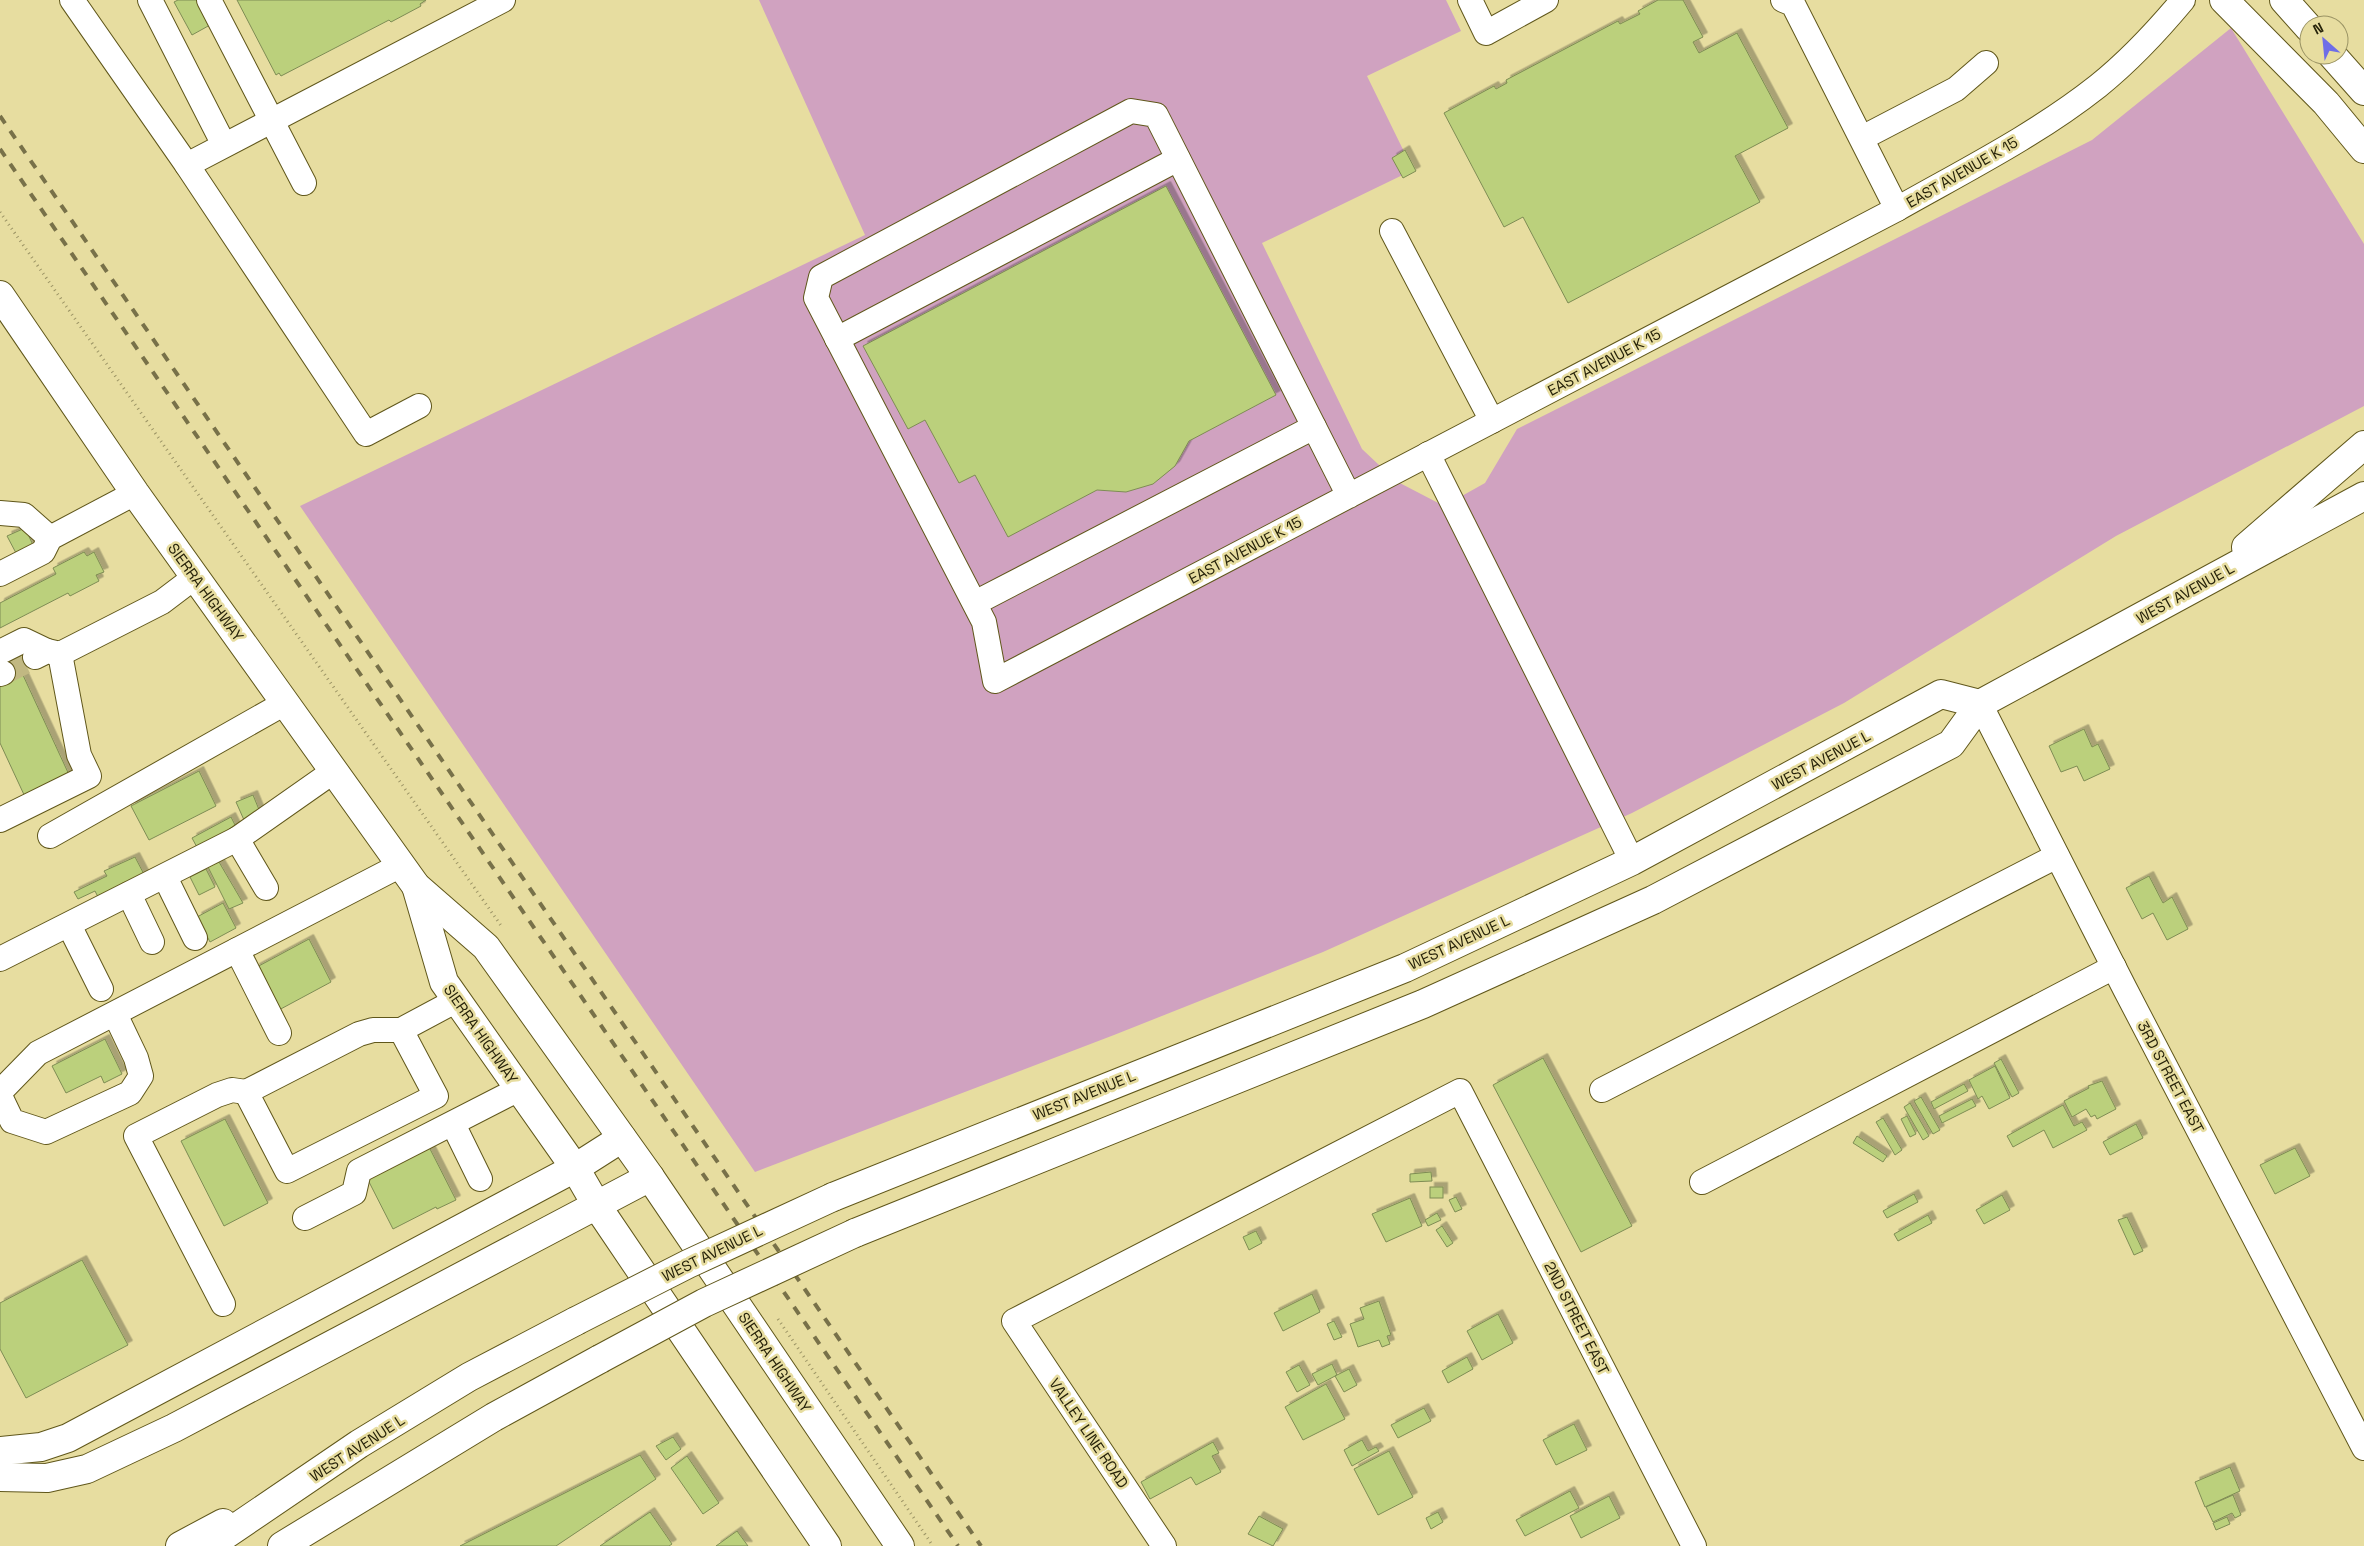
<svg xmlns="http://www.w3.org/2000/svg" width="2364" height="1546" font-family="'Space Grotesk',sans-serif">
<defs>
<filter id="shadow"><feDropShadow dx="4.5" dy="-4.5" stdDeviation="0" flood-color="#0004"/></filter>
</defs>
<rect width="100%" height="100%" fill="#e7dda0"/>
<polygon fill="#d0a2c0" points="759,0 1446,0 1461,31 1367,76 1413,170 1262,243 1362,449 1396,481 1444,506 1485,483 1517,429 2092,140 2231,28 2364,244 2364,406 2116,536 1844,703 1632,813 1323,952 1114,1035 755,1172 300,506 865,235"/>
<g fill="#bbd07c" stroke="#7e8c54" filter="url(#shadow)">
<polygon points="178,0 197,0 210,25 192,35 174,2"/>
<polygon points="237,0 426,0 420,4 421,6 391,22 389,20 281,76 279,73 276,75"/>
<polygon points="1658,0 1683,0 1703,37 1693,42 1699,53 1737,33 1788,128 1735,156 1760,202 1568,303 1523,217 1504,227 1444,113 1494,86 1496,89 1507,83 1506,80 1618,21 1620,24 1640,14 1638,11"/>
<polygon points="1405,150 1416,171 1403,178 1392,158"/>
<polygon points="1166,186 1276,395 1189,441 1175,466 1153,484 1126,492 1097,490 1008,537 975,475 959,483 925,420 908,429 863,346"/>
<polygon points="25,528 33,545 16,553 7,536"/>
<polygon points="84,552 87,556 94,552 104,572 96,575 99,581 70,596 68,593 0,628 0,603 56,574 53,568"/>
<polygon points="22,673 71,779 26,799 0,743 0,685"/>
<polygon points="2084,729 2092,747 2098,744 2110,769 2084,781 2077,766 2061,772 2049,746"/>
<polygon points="199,771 216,806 149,840 131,806"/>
<polygon points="253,795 260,812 244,820 236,802"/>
<polygon points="231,817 238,831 199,851 192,838"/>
<polygon points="135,857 147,880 98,897 95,891 78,899 74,892 107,876 104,871"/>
<polygon points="219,862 243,903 229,909 208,867"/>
<polygon points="206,869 215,887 199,895 190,877"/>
<polygon points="2149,876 2163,903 2172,897 2188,929 2167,940 2153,913 2142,919 2126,888"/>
<polygon points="223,903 236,928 210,942 197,917"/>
<polygon points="309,939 331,982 277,1011 255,968"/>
<polygon points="105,1039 122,1074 104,1083 101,1076 66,1093 52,1066"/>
<polygon points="1543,1058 1632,1226 1581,1252 1493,1085"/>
<polygon points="2001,1059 2019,1093 2012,1097 1994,1063"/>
<polygon points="1995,1066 2010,1098 1989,1109 1982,1096 1978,1099 1969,1080"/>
<polygon points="2102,1081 2116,1109 2097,1119 2095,1115 2091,1117 2086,1109 2072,1117 2064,1101 2089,1088 2088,1086"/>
<polygon points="1964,1084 1968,1091 1934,1109 1931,1102"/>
<polygon points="1921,1097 1940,1130 1933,1134 1914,1101"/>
<polygon points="1972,1099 1976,1106 1942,1123 1939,1116"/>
<polygon points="1910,1103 1929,1136 1923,1140 1904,1107"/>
<polygon points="2063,1105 2074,1126 2082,1122 2087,1130 2053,1148 2044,1130 2013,1147 2007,1136"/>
<polygon points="1907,1116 1916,1134 1910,1137 1901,1119"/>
<polygon points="1883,1118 1902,1150 1895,1155 1876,1122"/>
<polygon points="225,1119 268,1203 224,1226 181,1141"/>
<polygon points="2136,1124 2143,1138 2110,1155 2103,1142"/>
<polygon points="1857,1136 1887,1156 1883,1162 1853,1143"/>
<polygon points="428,1145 456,1200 437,1209 436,1207 393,1229 367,1178"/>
<polygon points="2295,1148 2310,1176 2275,1194 2260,1165"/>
<polygon points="1431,1172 1432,1181 1410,1182 1410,1174"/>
<rect x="1430" y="1187" width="13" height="11"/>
<polygon points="1914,1194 1918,1202 1887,1218 1883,1211"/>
<polygon points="2002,1195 2010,1210 1984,1224 1976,1210"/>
<polygon points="1456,1197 1462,1209 1455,1212 1449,1200"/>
<polygon points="1410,1198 1422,1226 1386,1242 1372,1214"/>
<polygon points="1437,1213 1441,1220 1428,1226 1425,1220"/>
<polygon points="1928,1215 1932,1223 1898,1241 1894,1234"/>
<polygon points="2127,1217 2143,1251 2134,1255 2118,1220"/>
<polygon points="1442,1226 1453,1243 1447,1247 1436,1230"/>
<polygon points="1256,1231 1262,1243 1249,1250 1243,1237"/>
<polygon points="82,1260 128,1345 26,1398 0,1349 0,1303"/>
<polygon points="1312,1294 1320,1312 1283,1331 1274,1313"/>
<polygon points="1379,1301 1391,1335 1387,1336 1390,1344 1382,1347 1379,1340 1358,1347 1350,1324 1364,1319 1360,1308"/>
<polygon points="1498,1314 1513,1343 1482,1360 1467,1331"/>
<polygon points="1334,1321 1342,1337 1334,1340 1327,1324"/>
<polygon points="1467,1357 1473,1369 1448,1383 1442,1371"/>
<polygon points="1332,1364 1337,1375 1318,1385 1312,1374"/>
<polygon points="1299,1365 1310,1385 1297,1392 1286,1372"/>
<polygon points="1349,1369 1357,1385 1344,1392 1335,1376"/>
<polygon points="1326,1384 1345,1419 1303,1440 1285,1407"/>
<polygon points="1424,1408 1431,1421 1398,1438 1391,1425"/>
<polygon points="1574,1424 1587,1450 1556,1465 1543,1440"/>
<polygon points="673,1437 681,1449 666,1460 656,1446"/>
<polygon points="1362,1440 1368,1451 1376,1447 1379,1451 1352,1466 1344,1450"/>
<polygon points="1213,1442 1219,1453 1212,1456 1221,1472 1196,1485 1191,1477 1150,1499 1141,1482"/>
<polygon points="1389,1451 1413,1497 1378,1515 1354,1469"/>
<polygon points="640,1455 656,1479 556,1546 460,1546"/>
<polygon points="687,1456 719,1503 703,1514 671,1468"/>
<polygon points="2230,1467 2240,1491 2205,1507 2195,1482"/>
<polygon points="1570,1491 1579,1508 1525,1536 1516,1520"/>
<polygon points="2233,1495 2241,1515 2235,1518 2232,1513 2213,1522 2206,1507"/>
<polygon points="1609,1496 1620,1518 1581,1538 1570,1516"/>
<polygon points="650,1512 672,1544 669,1546 600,1546"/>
<polygon points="1438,1512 1443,1522 1431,1529 1426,1518"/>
<polygon points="1259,1516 1283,1529 1273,1546 1248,1534"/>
<polygon points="2227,1517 2230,1524 2216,1530 2213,1523"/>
<polygon points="737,1531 748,1546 716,1546"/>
</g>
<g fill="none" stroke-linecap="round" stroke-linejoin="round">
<polyline stroke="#c1b882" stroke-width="24" stroke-dasharray="24 12" stroke-linecap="butt" points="3,673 35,657"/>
<g stroke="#60571b" stroke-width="26">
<g id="minor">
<polyline points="72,0 187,165 503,0"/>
<polyline points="150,0 224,145"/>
<polyline points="209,0 304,183"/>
<polyline points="1470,0 1486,33 1546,0"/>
<polyline points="1783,0 1793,4 1897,209"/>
<polyline points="1862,138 1956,89 1986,63"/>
<polyline points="187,165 366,434 419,406"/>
<polyline points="1392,231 1492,421"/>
<polyline points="837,339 1178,159"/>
<polyline points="1428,454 1632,861"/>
<path d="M1349,496L1156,115L1131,111L821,277L816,298L984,622L995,681L1897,209C1964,171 2036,135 2098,86C2129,61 2158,30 2183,0"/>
<polyline points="0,513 24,515 50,538"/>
<polyline points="0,574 43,552 50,538 135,493"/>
<polyline points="975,603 1314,427"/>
<polyline points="0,652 24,640 47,651"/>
<polyline points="35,657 47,651 60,654 162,602 195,577"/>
<polyline points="0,674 3,673"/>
<polyline points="1980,704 2125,989 2364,1448"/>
<polyline points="0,820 89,776 79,755 60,654"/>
<polyline points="50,836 285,703"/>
<polyline points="165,877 195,938"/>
<polyline points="266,888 237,839 334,771"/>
<polyline points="129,894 152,942"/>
<polyline points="69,925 101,989"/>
<polyline points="237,950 279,1033"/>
<polyline points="0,959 237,839"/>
<polyline points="401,1030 436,1096 287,1171 246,1092 359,1034 373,1030 401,1030 457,1000"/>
<polyline points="1602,1090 2057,856"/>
<polyline points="0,1092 38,1053 401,865"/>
<polyline points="0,1096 12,1121 46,1132 130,1093 141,1076 136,1058 115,1014"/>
<polyline points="453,1124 480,1179"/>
<polyline points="1702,1182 2114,967"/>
<polyline points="305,1218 354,1193 359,1171 519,1089"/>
<polyline points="223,1304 136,1136 217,1095 232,1090 246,1092"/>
<polyline points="1164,1546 1014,1321 1460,1091 1694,1546"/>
</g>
</g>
<g stroke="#60571b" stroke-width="30">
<g id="major">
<polyline points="2224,0 2326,103 2364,149"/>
<polyline points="2284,0 2309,28"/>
<polyline points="2332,55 2364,91"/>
<polyline points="0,295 135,493 416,886 486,947 650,1177 900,1546"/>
<polyline points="2246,547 2364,445"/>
<polyline points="416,886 444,982 575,1168 597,1206 827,1546"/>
<polyline points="833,1197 1405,968 1632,861 1941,694 1980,704"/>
<polyline points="855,1233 1423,1004 1653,900 1951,744 1980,704 2364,496"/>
<polyline points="0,1451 41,1447 68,1438 575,1168 622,1138"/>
<polyline points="0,1477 47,1478 87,1469 174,1428 650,1177"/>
<polyline points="180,1546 223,1523"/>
<polyline points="209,1546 359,1444 469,1377 576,1321"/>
<polyline points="282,1546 494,1417 600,1359"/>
</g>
</g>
<g stroke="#9c9465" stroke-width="3" stroke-dasharray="1 4" stroke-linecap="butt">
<polyline points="0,212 502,927"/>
<polyline points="778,1319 933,1546"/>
</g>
<use href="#minor" stroke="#fff" stroke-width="24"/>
<use href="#major" stroke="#fff" stroke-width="28"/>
<g stroke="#787149" stroke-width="4" stroke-dasharray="9 9" stroke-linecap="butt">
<polyline points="0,116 981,1546"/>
<polyline points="0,149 958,1546"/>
</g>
<g stroke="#60571b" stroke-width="30" stroke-linecap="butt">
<g id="major-bridge">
<polyline points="576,1321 688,1264 833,1197"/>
<polyline points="600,1359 704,1303 855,1233"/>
</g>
</g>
<use href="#major-bridge" stroke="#fff" stroke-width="28"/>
</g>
<g text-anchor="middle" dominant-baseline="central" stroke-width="5" stroke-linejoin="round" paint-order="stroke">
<g font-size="15" fill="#27230a" stroke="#e7dda0">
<text transform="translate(1962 172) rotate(-30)">EAST AVENUE K 15</text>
<text transform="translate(1604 362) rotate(-28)">EAST AVENUE K 15</text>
<text transform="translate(1245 550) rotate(-28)">EAST AVENUE K 15</text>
<text transform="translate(206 592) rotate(54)">SIERRA HIGHWAY</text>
<text transform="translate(2185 593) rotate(-29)">WEST AVENUE L</text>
<text transform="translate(1821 760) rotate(-28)">WEST AVENUE L</text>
<text transform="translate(1459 942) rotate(-25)">WEST AVENUE L</text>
<text transform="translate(481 1034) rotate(55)">SIERRA HIGHWAY</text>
<text transform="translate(2171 1077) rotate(62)">3RD STREET EAST</text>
<text transform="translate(1084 1095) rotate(-22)">WEST AVENUE L</text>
<text transform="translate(712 1253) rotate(-26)">WEST AVENUE L</text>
<text transform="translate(1577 1318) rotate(63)">2ND STREET EAST</text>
<text transform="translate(775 1362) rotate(56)">SIERRA HIGHWAY</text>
<text transform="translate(1089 1433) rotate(56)">VALLEY LINE ROAD</text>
<text transform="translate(357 1448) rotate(-33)">WEST AVENUE L</text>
</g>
</g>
<g transform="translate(2324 40) rotate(333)"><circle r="24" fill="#e7dda0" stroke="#9a9364"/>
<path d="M0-4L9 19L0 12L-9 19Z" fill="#6e6de7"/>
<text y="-8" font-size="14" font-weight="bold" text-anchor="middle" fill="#27230a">N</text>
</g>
</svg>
